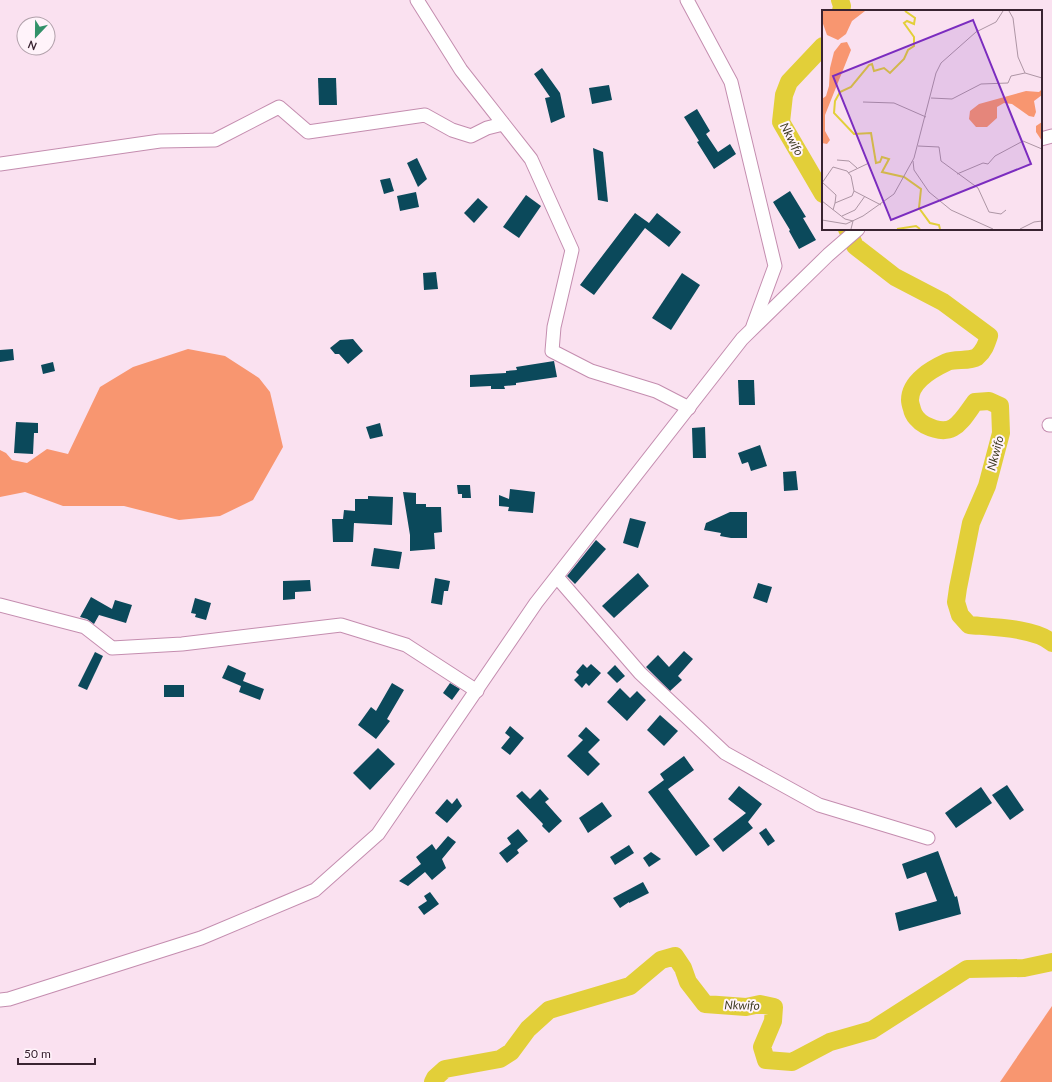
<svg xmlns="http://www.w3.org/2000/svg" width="1052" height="1082" font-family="Lato,sans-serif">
<rect width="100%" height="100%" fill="#fae1f0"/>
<g fill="#f89670">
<polygon points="188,349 225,356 259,378 270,392 283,447 253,500 220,516 179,520 124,506 63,506 25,492 0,497 0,450 6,453 12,460 27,463 47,449 68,454 100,387 133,367"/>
<polygon points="1052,1006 1052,1082 1000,1082"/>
</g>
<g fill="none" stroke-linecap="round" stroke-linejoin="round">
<g stroke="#e2cf39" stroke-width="18">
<polyline points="840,0 842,6 841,11"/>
<polyline points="823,46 789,82 784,95 781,122 823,194"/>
<path d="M847,229L855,246L895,277L943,302L989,336C986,345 984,351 977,357C969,362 955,358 947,362C932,369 910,381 910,400C910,402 911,406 912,409C913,415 919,422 925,425C953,439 960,423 975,402L989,401L1000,406L1001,433L987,486L971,523L958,588L956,602L960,615L969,625C990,627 1037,628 1052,643"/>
<polyline points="433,1082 435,1078 445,1069 500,1059 511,1052 528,1029 549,1010 630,986 661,960 675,956 683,968 688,982 705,1004 746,1007 760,1004 774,1007 773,1021 762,1047 766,1060 792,1062 830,1042 872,1030 967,969 1024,968 1052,962"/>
</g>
</g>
<g fill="#0b495b">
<polygon points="542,68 560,93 565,117 551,123 545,98 550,97 534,74"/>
<polygon points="318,78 336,78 337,105 319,105"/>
<polygon points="609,85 612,100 592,104 589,88"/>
<polygon points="697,109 710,131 706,134 718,152 730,144 736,154 714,169 697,142 699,141 684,117"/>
<polygon points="593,148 603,152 608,202 598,200"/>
<polygon points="417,158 427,179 418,187 407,163"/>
<polygon points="390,178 394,191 384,194 380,180"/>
<polygon points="790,191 806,217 803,218 816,240 799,249 789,231 790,230 773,202"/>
<polygon points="416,192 419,207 400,211 397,196"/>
<polygon points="526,195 541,206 519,238 503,227"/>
<polygon points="478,198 488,207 474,223 464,213"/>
<polygon points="635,213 649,223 657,213 681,232 669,247 645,228 594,295 580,285"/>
<polygon points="436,272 438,289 424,290 423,273"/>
<polygon points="682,273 700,285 671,330 652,318"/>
<polygon points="353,339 363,351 348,364 339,354 335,354 330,348 340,340"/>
<polygon points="13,349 14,360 0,362 0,350"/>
<polygon points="554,361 557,377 516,383 516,385 504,386 505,389 491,389 491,386 470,387 470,375 506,373 506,371 517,370 516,367"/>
<polygon points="53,362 55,371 43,374 41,365"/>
<polygon points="738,380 754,380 755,405 739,405"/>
<polygon points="16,422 38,423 38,433 34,433 33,454 14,453"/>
<polygon points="380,423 383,436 370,439 366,427"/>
<polygon points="705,427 706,458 693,458 692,428"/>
<polygon points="760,445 767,466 751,471 748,462 742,464 738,453"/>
<polygon points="796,471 798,490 784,491 783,472"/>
<polygon points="457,485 470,485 471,498 462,498 462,494 458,494"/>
<polygon points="510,489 535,492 533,513 508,511 509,507 499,506 499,495 509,499"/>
<polygon points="403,492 416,493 416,504 426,504 426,507 441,507 442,532 434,533 435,549 410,551 410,535"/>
<polygon points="368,496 393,497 392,525 354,523 353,542 333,542 332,519 343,519 344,510 355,511 355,499 368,499"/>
<polygon points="730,512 747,512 747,538 731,538 720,536 721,533 704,530 706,523"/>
<polygon points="630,518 646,522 638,548 623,543"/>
<polygon points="596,540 606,549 575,584 567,576"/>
<polygon points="374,548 402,552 399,569 371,566"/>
<polygon points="638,573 649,586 614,618 602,606"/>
<polygon points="435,578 450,581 448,591 444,591 442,605 431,603"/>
<polygon points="310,580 311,591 295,592 295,599 283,600 283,581"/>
<polygon points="758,583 772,587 767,603 753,598"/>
<polygon points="91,597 112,609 115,600 132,605 126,623 99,615 94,624 87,619 80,617"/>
<polygon points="195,598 211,603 206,620 195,617 196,614 191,613"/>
<polygon points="684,651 693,659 678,676 682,680 670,691 646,667 658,655 669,667"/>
<polygon points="95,652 103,656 87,690 78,686"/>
<polygon points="583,664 587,668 591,664 601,673 589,686 586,683 582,688 574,680 579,675 576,672"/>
<polygon points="228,665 246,673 243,681 264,689 260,700 239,692 241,686 222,678"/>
<polygon points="615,665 625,676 617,683 607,673"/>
<polygon points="392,683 404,690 387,719 390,721 376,739 358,725 371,707 376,711"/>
<polygon points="450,683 460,689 452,700 443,693"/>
<rect x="164" y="685" width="20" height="12"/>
<polygon points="620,688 630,698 637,691 646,700 627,721 607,702"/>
<polygon points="660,715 678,731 664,746 647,730"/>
<polygon points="510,726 524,738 510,755 501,748 510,737 505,733"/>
<polygon points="586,727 600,740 588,752 600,764 588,776 567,756 583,740 578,736"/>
<polygon points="378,748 395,764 370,790 353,773"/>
<polygon points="684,756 694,770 668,789 710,846 696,856 648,792 664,780 660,774"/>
<polygon points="1007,785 1024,810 1010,820 992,795"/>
<polygon points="739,786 762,804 748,822 753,828 723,852 713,839 746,813 728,799"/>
<polygon points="981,787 992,803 956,828 945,813"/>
<polygon points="540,789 549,799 545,802 562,821 549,833 542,826 543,824 516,796 522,791 530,799"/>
<polygon points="457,798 462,806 447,823 435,813 447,799 452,804"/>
<polygon points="602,802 612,816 588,833 579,818"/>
<polygon points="766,828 775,841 768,846 759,833"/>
<polygon points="518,829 528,841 517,850 519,853 507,863 499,853 511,844 507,838"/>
<polygon points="448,836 456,842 442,859 446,868 432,880 425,872 408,886 399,881 421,864 416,857 432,844 436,850"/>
<polygon points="629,845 634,853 615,865 610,857"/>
<polygon points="938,851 955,897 957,896 961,914 899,931 895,913 937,901 926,872 907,879 902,864"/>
<polygon points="651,852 661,859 649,867 643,858"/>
<polygon points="643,882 649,893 629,903 629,902 620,908 613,898"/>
<polygon points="430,892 439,904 424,915 418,907 427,901 424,896"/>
</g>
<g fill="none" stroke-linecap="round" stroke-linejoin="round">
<g stroke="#c48daf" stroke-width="15">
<g id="minor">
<polyline points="417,0 461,70 531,159 572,250 554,327 552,351 591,371 656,391 689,408"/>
<polyline points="687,0 731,82 775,266 753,326"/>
<polyline points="1041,139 1052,136"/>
<polyline points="0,164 160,141 215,140 279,107 308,132 425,115 452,130 471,136 487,128 503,124"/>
<polyline points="1049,425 1052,425"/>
<polyline points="557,577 640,673 725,753 819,805 928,838"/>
<polyline points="0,605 85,627 112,648 182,644 341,625 406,645 477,691"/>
<polyline points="0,1000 9,999 201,938 315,890 378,834 536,603 742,339 828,255 858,229"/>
</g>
</g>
<use href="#minor" stroke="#fff" stroke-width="13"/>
</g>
<g text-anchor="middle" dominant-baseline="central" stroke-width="4" stroke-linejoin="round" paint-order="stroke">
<g font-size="12" font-style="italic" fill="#3f3c24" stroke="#fff3fa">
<text transform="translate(792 139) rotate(62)">Nkwifo</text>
<text transform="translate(995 453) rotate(-76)">Nkwifo</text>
<text transform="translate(742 1005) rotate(1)">Nkwifo</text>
</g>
</g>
<g transform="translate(822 10)">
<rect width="220" height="220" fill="#fae1f0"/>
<path d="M0,1H43L30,11L24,24L16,30L5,25L0,11ZM25,32L29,40L3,105V121L8,130L5,134L0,133V89L4,86L7,76L8,58L12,42L19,33ZM220,79V85L212,91L214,102L212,107L207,106L190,94L182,93L175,97V108L165,117H154L147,109L148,101L157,94L204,81L217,82ZM220,112V131L214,122V116Z" fill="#f89670"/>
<path fill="none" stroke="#e2cf39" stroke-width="2" d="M83,1L93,8L92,14L85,11L82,13L92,27V36L86,40L82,49L68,63L62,58L52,61L50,54L47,55L29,77L18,82L13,91L12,103L32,124L49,123L54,153L58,152L60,147L67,149L60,162L82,167L99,179L97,198L108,213L117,215L118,219M75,219L94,216L98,219"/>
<path fill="none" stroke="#ad95a4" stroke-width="1" d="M187,1L191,8L196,47L203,63M109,88L130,89L159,74L186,73L189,66L203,63L220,68M41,92L72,93L104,107M96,136L117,137L119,151L156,178L167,202L179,204L184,200M15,150L27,151L35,158M91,151L92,160L107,182L129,200L171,219M26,163L47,153M135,164L161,153L166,154L173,146L201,131L220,139M0,172L14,185L13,193M0,173L11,157L25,161L29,166L32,181L30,186L13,193L11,200M32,181L59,195M0,191L23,209L31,211L29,219M20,206L33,200L43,186M0,210L24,214L41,206L72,184L92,148L114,63L119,53L154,22L174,12L181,1M198,219L212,212L220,211"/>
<path fill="#7b2cbf" fill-opacity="0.15" stroke="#7b2cbf" stroke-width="2" d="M151,10L209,154L69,210L11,66Z"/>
<rect width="220" height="220" fill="none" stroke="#392331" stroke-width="2"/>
</g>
<g transform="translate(36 36) rotate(202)"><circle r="19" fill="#fff3fa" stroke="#b0a0aa"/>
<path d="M0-3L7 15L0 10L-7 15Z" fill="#329169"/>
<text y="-6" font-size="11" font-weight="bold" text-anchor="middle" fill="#392331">N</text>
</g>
<path d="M18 1058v6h77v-6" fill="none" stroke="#392331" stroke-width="2"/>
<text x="24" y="1058" font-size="12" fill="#392331" stroke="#fff3fa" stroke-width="3" paint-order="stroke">50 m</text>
</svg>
